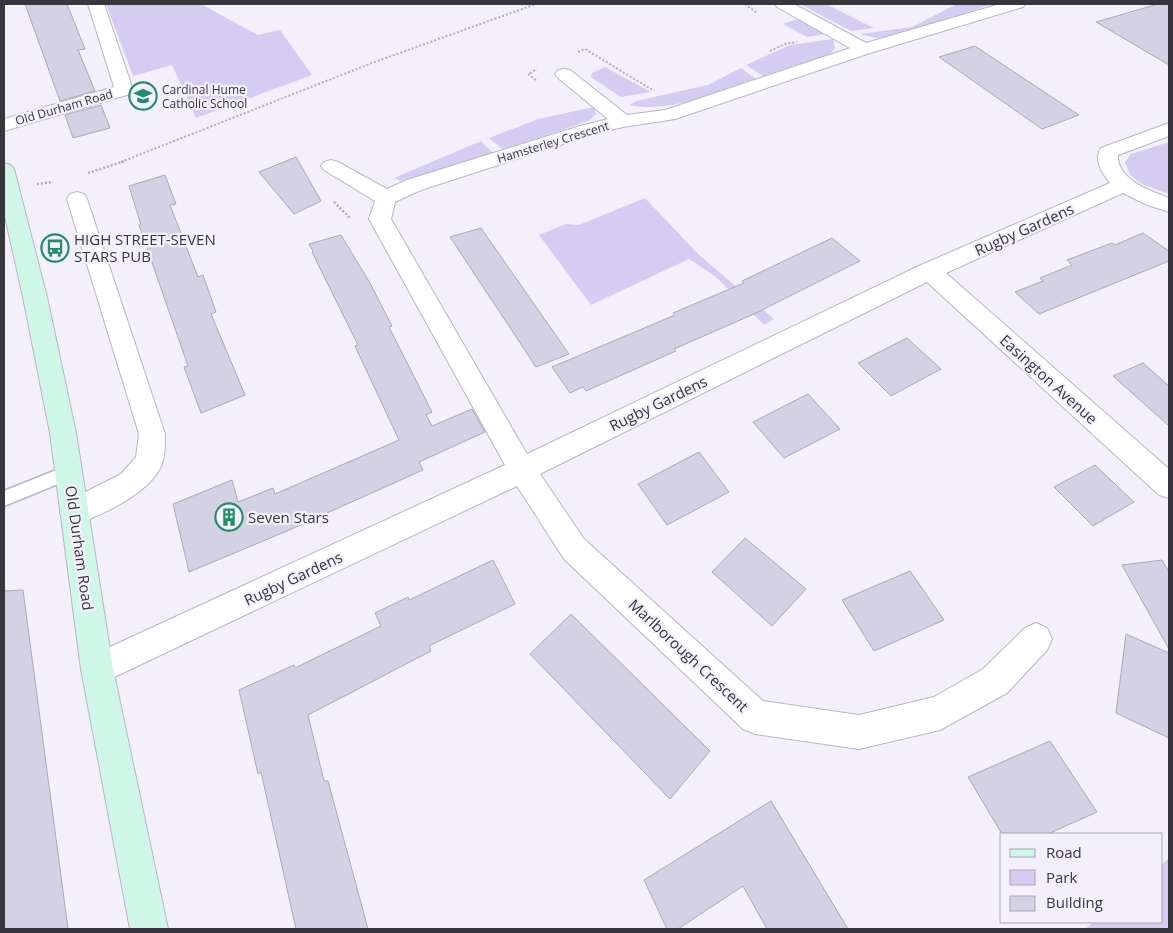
<svg xmlns="http://www.w3.org/2000/svg" width="1173" height="933" font-family="'Open Sans',sans-serif">
<rect width="100%" height="100%" fill="#f3f0fc"/>
<g fill="#d5ccf1">
<polygon points="106,4 201,4 258,35 280,30 312,75 196,118 172,65 133,76"/>
<polygon points="800,4 826,4 874,28 851,31"/>
<polygon points="957,4 993,4 892,36 876,38 860,34 912,27"/>
<polygon points="797,19 825,34 807,37 783,24"/>
<polygon points="833,39 835,48 829,55 763,76 746,65 790,45"/>
<polygon points="605,67 651,92 621,97 591,77 592,73"/>
<path d="M741,68L756,79C717,91 671,114 630,105L636,101L708,85Z"/>
<polygon points="594,107 596,114 588,121 503,150 489,138 538,119"/>
<polygon points="481,141 493,153 401,181 394,178"/>
<polygon points="1169,142 1169,194 1144,185 1130,175 1125,162 1131,154"/>
<polygon points="645,198 698,254 774,319 764,325 715,276 689,259 591,305 539,235 566,224 579,225"/>
<polygon points="1169,858 1169,929 1085,929 1094,922 1162,922 1162,864"/>
</g>
<g fill="#d5d1e4" stroke="#aca7ba">
<polygon points="25,4 67,4 85,49 78,50 95,91 60,101"/>
<polygon points="1158,4 1169,4 1169,65 1096,22"/>
<polygon points="975,46 1079,115 1042,129 939,57"/>
<polygon points="101,105 110,128 73,138 65,115"/>
<polygon points="296,157 321,201 294,214 259,172"/>
<polygon points="165,175 176,204 170,205 198,277 203,275 216,312 211,314 245,395 201,413 184,367 188,366 139,225 141,225 129,186"/>
<polygon points="481,228 527,294 569,354 536,367 450,237"/>
<polygon points="1143,233 1169,251 1169,261 1039,314 1015,292 1043,281 1040,278 1072,265 1067,260 1112,243 1115,245"/>
<polygon points="341,235 370,283 392,326 389,327 432,412 426,415 432,426 472,409 485,432 419,462 423,470 287,531 189,572 173,504 232,480 238,502 273,488 275,494 399,440 355,346 358,345 312,252 313,251 309,244"/>
<polygon points="832,238 860,261 754,314 674,349 676,351 586,391 583,387 570,393 552,367 675,315 673,313 744,283 742,281"/>
<polygon points="907,338 941,369 891,396 858,363"/>
<polygon points="1143,363 1169,386 1169,426 1113,376"/>
<polygon points="808,394 840,429 784,458 753,422"/>
<polygon points="699,452 729,492 667,525 638,484"/>
<polygon points="1095,465 1134,502 1093,526 1054,487"/>
<polygon points="745,538 806,589 772,626 712,572"/>
<polygon points="493,560 515,604 429,646 431,651 308,715 324,781 328,781 368,929 296,929 261,772 258,774 239,690 294,665 295,668 381,626 375,613 408,597 409,600"/>
<polygon points="1162,560 1169,572 1169,649 1122,565"/>
<polygon points="910,571 944,620 874,651 842,600"/>
<polygon points="23,590 68,929 4,929 4,591"/>
<polygon points="571,614 710,751 670,799 530,654"/>
<polygon points="1126,634 1169,653 1169,738 1116,713"/>
<polygon points="1050,741 1097,812 1048,834 1002,834 968,777"/>
<polygon points="771,801 848,929 767,929 743,886 678,929 667,929 644,880"/>
</g>
<g fill="none" stroke-linecap="round" stroke-linejoin="round">
<g stroke="#b9b4c7" stroke-width="3">
<polygon id="service" points="69,465 75,467 77,472 75,477 4,506 4,491"/>
</g>
<g stroke="#b9b4c7" stroke-width="2">
<g id="minor">
<polygon points="88,4 104,4 133,90 130,94 4,131 4,119 114,87"/>
<path d="M775,4H794L866,43L1000,4H1025L1023,7L870,53L675,119L623,127L594,134L421,190L395,202L391,219L527,454L921,265L1110,183C1102,173 1093,160 1101,148L1169,123V136L1118,155C1117,180 1150,191 1169,198V212L1145,204L1123,193L946,273L1169,469V498L1159,495L927,282L540,474L584,539L763,701L859,715L934,697L983,669L1025,628L1036,623L1047,628L1052,639L1047,650L1007,693L940,730L859,749L755,734L743,729L564,559L517,486L108,680L97,685L86,680L81,669L86,658L505,465L369,219L375,201L324,170L321,166L324,162L331,160L338,162L387,189L407,180L580,126L608,119L558,78L555,74L558,70L564,69L570,70L627,115L665,110L850,48L777,7Z"/>
<path d="M77,192L84,194L87,199L165,434C165,443 165,453 163,461C154,492 102,515 74,525L64,521L60,512L64,503L121,474L136,457L139,434L67,199L70,194Z"/>
</g>
</g>
<g stroke="#b9b4c7" stroke-width="2">
<polygon id="secondary" points="4,163 11,165 14,169 47,297 76,433 113,669 168,929 130,929 81,669 50,433 23,297 4,212"/>
</g>
<g stroke="#b0adb8" stroke-width="2" stroke-dasharray="2 2" stroke-linecap="butt">
<polyline points="745,4 757,13"/>
<polyline points="770,51 785,44 797,42"/>
<polyline points="578,52 585,49 654,91"/>
<polyline points="536,80 528,74 537,69"/>
<polyline points="121,162 372,63 536,4"/>
</g>
<g stroke="#b0adb8" stroke-width="2.5" stroke-dasharray="2 2" stroke-linecap="butt">
<polyline points="88,173 125,161"/>
<polyline points="37,184 53,182"/>
<polyline points="334,202 351,219"/>
</g>
<use href="#service" fill="#fff" fill-rule="evenodd"/>
<use href="#minor" fill="#fff" fill-rule="evenodd"/>
<use href="#secondary" fill="#cef7e8" fill-rule="evenodd"/>
</g>
<defs>
<g id="school-ring" transform="scale(1.4375)"><circle r="9.5" fill="#f3f0fc" stroke="#248c68" stroke-width="1.5"/><path d="M0-5L7-2L0 1L-7-2ZM-4 1L0 2.5L4 1V4Q0 6-4 4Z" fill="#248c68"/></g>
<g id="bus-ring" transform="scale(1.4375)"><circle r="9.5" fill="#f3f0fc" stroke="#248c68" stroke-width="1.5"/><path d="M-5-6H5V4H4V6H2V4H-2V6H-4V4H-5ZM-3.5-4V0h7V-4ZM-3.5 1.2v1.5H-2V1.2ZM2 1.2v1.5H3.5V1.2Z" fill="#248c68"/></g>
<g id="building-ring" transform="scale(1.4375)"><circle r="9.5" fill="#f3f0fc" stroke="#248c68" stroke-width="1.5"/><path d="M-4-6H4V6H1V3H-1V6H-4ZM-2.5-4.3h1.7v1.8h-1.7ZM.8-4.3h1.7v1.8H.8ZM-2.5-1h1.7V.8h-1.7ZM.8-1h1.7V.8H.8Z" fill="#248c68"/></g>
</defs>
<g fill-rule="evenodd">
<use href="#school-ring" x="143" y="96"/>
<use href="#bus-ring" x="55" y="248"/>
<use href="#building-ring" x="229" y="517"/>
</g>
<g text-anchor="middle" dominant-baseline="central" stroke-width="4.5" stroke-linejoin="round" paint-order="stroke">
<g font-size="12" fill="#38363d" stroke="#f3f0fc" text-anchor="start">
<text x="162" y="89">Cardinal Hume<tspan x="162" dy="14">Catholic School</tspan></text>
</g>
<g font-size="12" fill="#38363d" stroke="#f3f0fc">
<text transform="translate(64 107) rotate(-16)">Old Durham Road</text>
<text transform="translate(553 142) rotate(-17)">Hamsterley Crescent</text>
</g>
<g font-size="15" fill="#38363d" stroke="#f3f0fc">
<text transform="translate(1024 229) rotate(-24)">Rugby Gardens</text>
<text transform="translate(1049 379) rotate(42)">Easington Avenue</text>
<text transform="translate(658 403) rotate(-26)">Rugby Gardens</text>
<text transform="translate(80 548) rotate(82)">Old Durham Road</text>
<text transform="translate(293 578) rotate(-25)">Rugby Gardens</text>
<text transform="translate(689 655) rotate(43)">Marlborough Crescent</text>
</g>
<g font-size="15" fill="#38363d" stroke="#f3f0fc" text-anchor="start">
<text x="74" y="239">HIGH STREET-SEVEN<tspan x="74" dy="17">STARS PUB</tspan></text>
<text x="248" y="517">Seven Stars</text>
</g>
</g>
<rect width="1173" height="933" fill="none" stroke="#38363d" stroke-width="10"/>
<rect x="1000" y="833" width="162" height="90" fill="#f3f0fc" stroke="#a8a6b0"/>
<rect x="1010" y="849" width="25" height="8" fill="#cef7e8" stroke="#a8a6b0"/>
<text x="1046" y="858" font-size="15" fill="#38363d">Road</text>
<rect x="1010" y="870" width="25" height="15" fill="#d5ccf1" stroke="#a8a6b0"/>
<text x="1046" y="883" font-size="15" fill="#38363d">Park</text>
<rect x="1010" y="896" width="25" height="15" fill="#d5d1e4" stroke="#a8a6b0"/>
<text x="1046" y="908" font-size="15" fill="#38363d">Building</text>
</svg>
